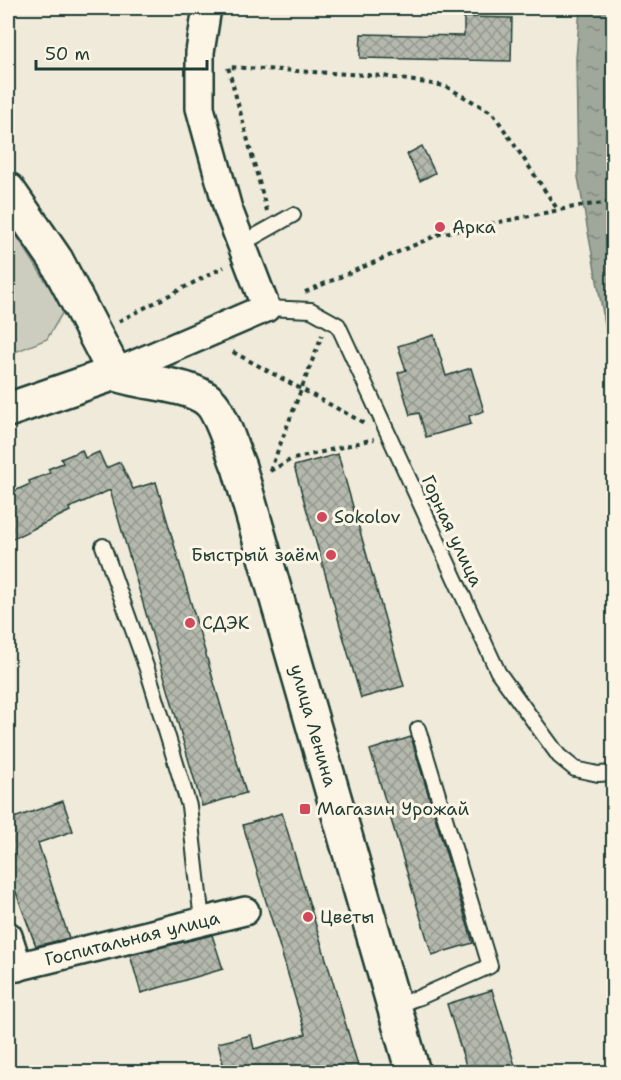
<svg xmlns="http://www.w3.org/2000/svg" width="621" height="1080" font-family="'Shantell Sans',sans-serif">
<defs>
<pattern id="water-ripples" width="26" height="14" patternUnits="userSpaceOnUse" patternTransform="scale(1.5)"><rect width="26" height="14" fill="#9fa89a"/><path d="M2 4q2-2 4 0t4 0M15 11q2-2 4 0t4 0" fill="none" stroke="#818a7e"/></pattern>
<pattern id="building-cross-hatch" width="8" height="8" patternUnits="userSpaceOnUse" patternTransform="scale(1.5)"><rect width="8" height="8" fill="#b5b9ad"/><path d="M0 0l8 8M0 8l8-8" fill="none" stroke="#93988e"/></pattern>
</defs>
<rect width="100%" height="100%" fill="#efeada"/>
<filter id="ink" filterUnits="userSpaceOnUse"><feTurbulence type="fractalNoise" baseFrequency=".0167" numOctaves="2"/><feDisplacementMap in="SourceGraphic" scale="12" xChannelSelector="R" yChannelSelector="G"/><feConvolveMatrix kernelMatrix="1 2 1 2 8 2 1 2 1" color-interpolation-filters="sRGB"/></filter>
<g filter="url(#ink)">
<polygon fill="#cccdbf" stroke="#76857a" stroke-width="1.5" points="8,222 64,310 47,339 8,355"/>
<polygon fill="url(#water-ripples)" stroke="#6c7d71" stroke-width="1.5" points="580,8 613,8 613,350 608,341 578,177 576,59"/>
<g fill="url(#building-cross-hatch)" stroke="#1f3d34" stroke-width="1.5">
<polygon points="464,17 512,18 511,61 360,58 361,34 464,36"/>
<polygon points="422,146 435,173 420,181 407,154"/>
<polygon points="434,335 446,376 471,368 484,411 469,416 471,424 426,437 419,413 410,415 398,373 406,370 398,346"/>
<polygon points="82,450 85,458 99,452 106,468 120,462 133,489 156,482 246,793 202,806 110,490 69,508 70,511 8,541 8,494 30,484 29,481 50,473 48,469 63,463 61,459"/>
<polygon points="338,454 404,686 361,698 294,466"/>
<polygon points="411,737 473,943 432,955 370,750"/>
<polygon points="63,801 73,831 38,843 69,938 36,946 8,871 8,820"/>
<polygon points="282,813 345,1022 360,1072 225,1072 218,1043 251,1035 254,1049 306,1034 243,825"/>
<polygon points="212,935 223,969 141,993 130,955"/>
<polygon points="492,990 517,1072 468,1072 447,1004"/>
</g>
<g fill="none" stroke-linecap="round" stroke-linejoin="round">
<g stroke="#1f3d34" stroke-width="18">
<g id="lane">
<polyline points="241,244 293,215"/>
<polyline points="266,308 311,310 338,325 498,672 559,756 575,769 598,774 614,773"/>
<polyline points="103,546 148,672 189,806 202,921"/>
<polyline points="394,1006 420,997 490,966 418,729"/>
</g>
</g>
<g stroke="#1f3d34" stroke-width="32">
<g id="street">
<polyline points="115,373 266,308 228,209 200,108 200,52 207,8"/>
<polyline points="8,936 18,967"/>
<path id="s1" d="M8,969L245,911"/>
</g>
</g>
<g stroke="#1f3d34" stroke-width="38">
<g id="primary">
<polyline points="8,190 56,260 115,373"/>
<path id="s2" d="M8,410L115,373C140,385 198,382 214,407C225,424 231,448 239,467L413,1072"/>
</g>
</g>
<g stroke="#1f3d34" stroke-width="4" stroke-dasharray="4.5 4.5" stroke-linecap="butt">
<polyline points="267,211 228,67 383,76 445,86 493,113 558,210"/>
<polyline points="305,292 440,234 579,206 614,202"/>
<polyline points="119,321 224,267"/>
<polyline points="233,352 364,423"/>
<polyline points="270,471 322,335"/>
<polyline points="270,471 290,460 374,439"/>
</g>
<use href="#lane" stroke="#fcf5e5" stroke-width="14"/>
<use href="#street" stroke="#fcf5e5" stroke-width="27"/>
<use href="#primary" stroke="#fcf5e5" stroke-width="33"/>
</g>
</g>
<g fill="#d1495b" stroke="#fcf5e5" stroke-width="2">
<circle cx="440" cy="227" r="6"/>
<circle cx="322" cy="517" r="6"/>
<circle cx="331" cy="555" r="6"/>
<circle cx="190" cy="623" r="6"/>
<rect x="299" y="803" width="12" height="12" rx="3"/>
<circle cx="308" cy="917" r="6"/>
</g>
<g text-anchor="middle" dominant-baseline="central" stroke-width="6" stroke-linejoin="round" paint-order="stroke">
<g font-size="18" fill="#1f3d34" stroke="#fcf5e5" text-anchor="start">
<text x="452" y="227">Арка</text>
<text x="334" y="517">Sokolov</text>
<text x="319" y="555" text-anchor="end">Быстрый заём</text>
<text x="202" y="623">СДЭК</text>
<text x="317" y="809">Магазин Урожай</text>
<text x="320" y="917">Цветы</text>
</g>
<g font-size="18" fill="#1f3d34" stroke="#fcf5e5">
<text transform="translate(452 531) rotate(65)">Горная улица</text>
<text stroke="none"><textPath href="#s2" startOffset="554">улица Ленина</textPath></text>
<text stroke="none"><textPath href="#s1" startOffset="128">Госпитальная улица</textPath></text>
</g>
</g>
<rect width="621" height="1080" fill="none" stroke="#fcf5e5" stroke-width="30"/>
<rect x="15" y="15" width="591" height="1050" fill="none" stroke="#1f3d34" stroke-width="2" filter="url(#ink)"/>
<path d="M36 60v9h171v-9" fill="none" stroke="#1f3d34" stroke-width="3"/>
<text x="45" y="60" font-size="18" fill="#1f3d34" stroke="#fcf5e5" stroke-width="4.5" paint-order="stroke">50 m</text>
</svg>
